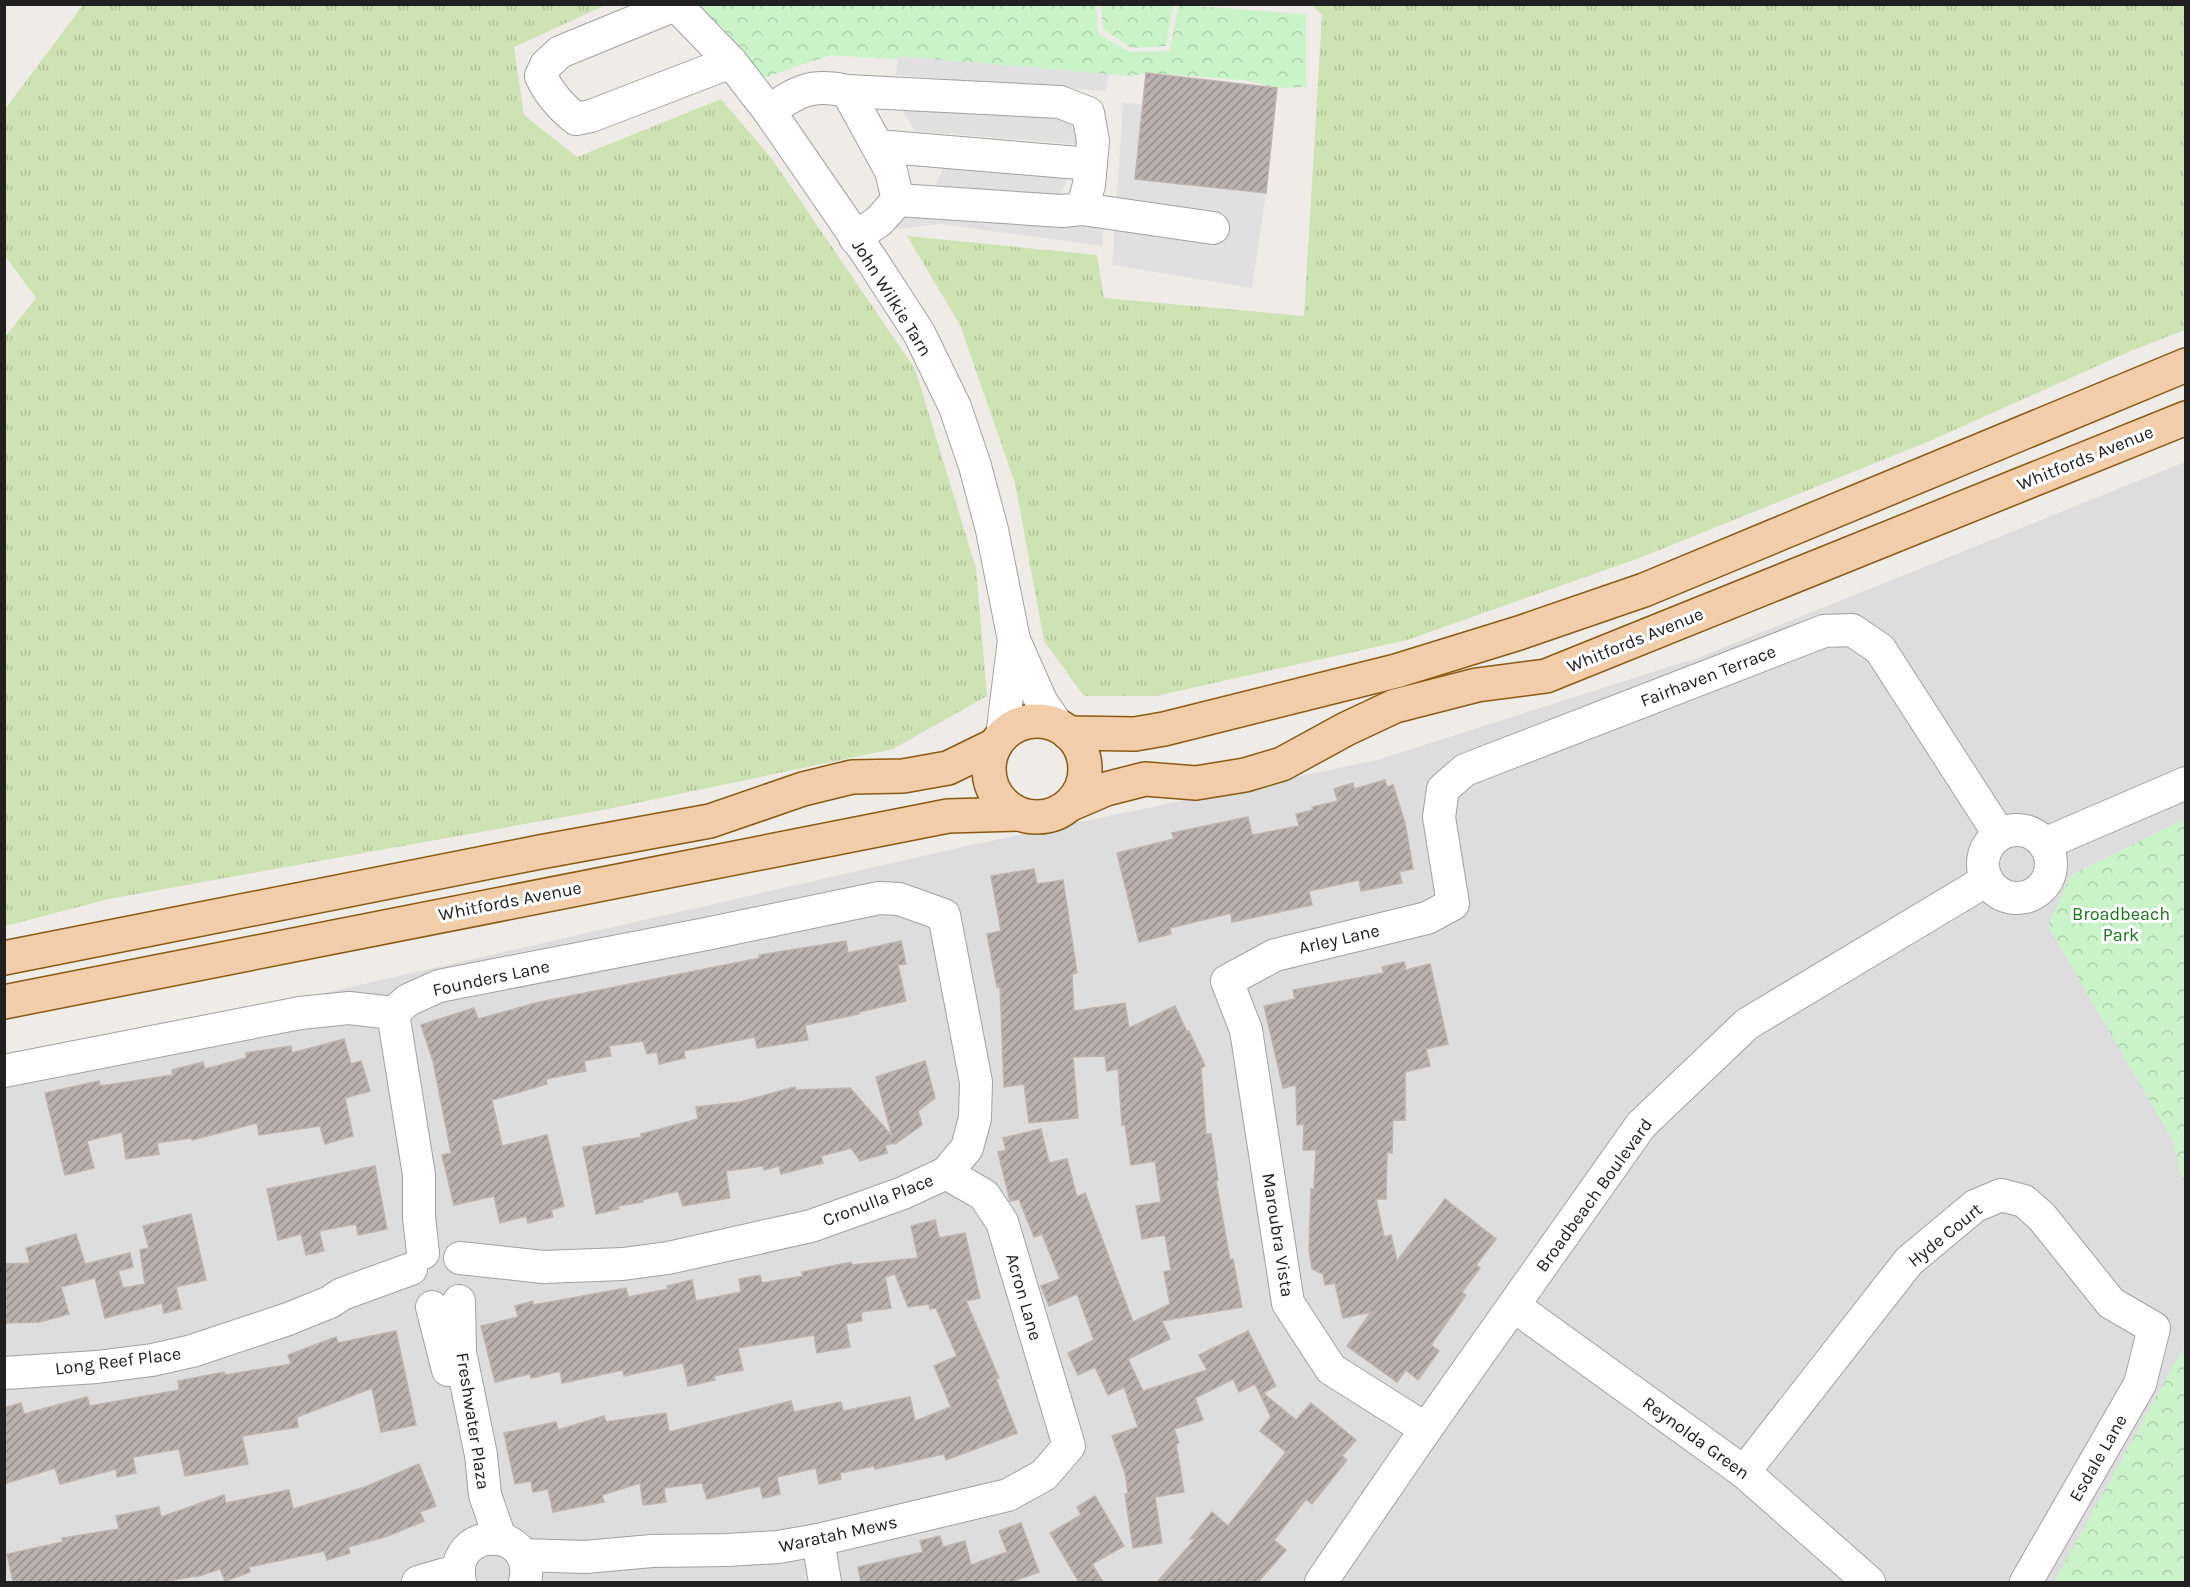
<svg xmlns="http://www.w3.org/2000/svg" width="2190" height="1587" font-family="Karla,sans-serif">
<defs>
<pattern id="grass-tufts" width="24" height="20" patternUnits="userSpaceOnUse" patternTransform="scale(1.5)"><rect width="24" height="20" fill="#cee3b4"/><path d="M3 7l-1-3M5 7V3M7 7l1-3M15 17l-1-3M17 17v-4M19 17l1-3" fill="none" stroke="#b1c29a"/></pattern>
<pattern id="park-crowns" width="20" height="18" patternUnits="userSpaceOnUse" patternTransform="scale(1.5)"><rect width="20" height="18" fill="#caf3ca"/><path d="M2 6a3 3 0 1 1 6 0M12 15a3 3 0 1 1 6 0" fill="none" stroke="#add0ad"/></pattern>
<pattern id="building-hatch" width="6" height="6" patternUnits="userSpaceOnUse" patternTransform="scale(1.5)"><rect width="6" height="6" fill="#b8b1ad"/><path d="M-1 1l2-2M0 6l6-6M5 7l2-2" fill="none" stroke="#95908c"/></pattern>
</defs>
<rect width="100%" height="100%" fill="#efece7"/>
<polygon fill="#dedddd" points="2185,462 2185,1582 5,1582 5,1056 246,1011 971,845 1377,760 1700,657"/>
<g fill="url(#grass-tufts)">
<polygon points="83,5 606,5 514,47 524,115 577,157 721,99 772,159 915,369 976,568 987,696 893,749 608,809 109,899 5,926 5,337 36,298 5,256 5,109"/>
<polygon points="1312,5 2185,5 2185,330 2133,350 1932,440 1642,557 1407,640 1156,696 1084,696 1044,641 1015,483 960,325 907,236 1097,255 1104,298 1304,316 1322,15"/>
</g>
<g fill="url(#park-crowns)">
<polygon points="700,5 1096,5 1098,34 1130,52 1170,51 1178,5 1306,14 1306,87 1277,88 1244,80 1146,73 1132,76 830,55 763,78"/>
<polygon points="1101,5 1173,5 1166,46 1131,48 1103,29"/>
<polygon points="2185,819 2185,1187 2173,1141 2048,926 2071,875"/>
<polygon points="2185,1346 2185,1582 2054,1582 2171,1370"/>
</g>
<g fill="#e0e0e0">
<polygon points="898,56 1109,74 1106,91 896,75"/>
<polygon points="898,102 1066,114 1084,145 915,131"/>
<polygon points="1123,103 1143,104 1135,179 1266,193 1252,288 1112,265"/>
<polygon points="946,161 1071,168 1060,198 934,190"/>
<polygon points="921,212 1103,228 1103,246 940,224 891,230 887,221"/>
</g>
<g fill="url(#building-hatch)" stroke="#bfb3ab" stroke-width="1.5">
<polygon points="1146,73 1277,88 1266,193 1135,179"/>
<polygon points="1385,780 1387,787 1393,785 1405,823 1413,869 1399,872 1402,883 1361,891 1359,880 1309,891 1312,905 1232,922 1231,913 1170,928 1171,934 1139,942 1117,853 1174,839 1172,833 1248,817 1252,835 1299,826 1296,814 1313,810 1312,807 1338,801 1334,789 1353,783 1354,789"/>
<polygon points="1034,869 1037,884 1063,880 1077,973 1072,974 1074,1011 1125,1003 1129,1028 1175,1006 1187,1032 1189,1031 1205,1066 1201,1068 1206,1134 1211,1134 1218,1180 1216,1181 1230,1260 1233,1259 1242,1307 1162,1321 1170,1339 1128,1359 1143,1391 1207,1370 1199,1355 1248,1331 1276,1386 1263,1393 1296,1420 1311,1403 1356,1440 1342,1456 1347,1460 1312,1504 1306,1499 1274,1540 1286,1550 1258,1582 1157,1582 1196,1538 1190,1539 1212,1512 1228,1526 1286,1452 1260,1431 1271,1417 1255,1384 1239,1392 1233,1379 1195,1398 1203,1420 1174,1429 1179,1443 1176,1444 1184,1492 1155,1497 1162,1543 1133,1548 1125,1494 1128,1494 1125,1473 1112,1436 1138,1427 1124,1387 1108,1395 1095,1367 1078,1375 1068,1353 1094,1340 1077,1294 1049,1306 1041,1286 1060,1279 1042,1234 1034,1237 1019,1199 1010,1201 998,1152 1006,1150 1003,1138 1041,1129 1049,1163 1067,1159 1077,1197 1085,1193 1133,1322 1170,1304 1164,1272 1171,1270 1165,1235 1142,1239 1136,1206 1161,1202 1155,1161 1131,1165 1125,1125 1122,1125 1118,1069 1107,1071 1105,1056 1073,1057 1078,1118 1029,1123 1024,1084 1004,1087 1000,986 997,987 987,934 1001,931 991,876"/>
<polygon points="846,941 848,953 901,941 906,964 898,965 906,1001 859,1012 859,1014 805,1025 808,1040 757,1048 755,1037 684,1051 685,1058 659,1064 657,1052 647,1054 643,1041 609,1046 611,1056 584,1061 586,1071 546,1079 547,1084 492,1100 502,1146 547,1135 564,1206 551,1210 553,1217 528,1223 526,1216 500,1223 494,1196 454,1205 442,1155 451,1153 433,1061 421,1025 474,1008 478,1019 540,1002 760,958 759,955"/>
<polygon points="1404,962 1406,970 1430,964 1448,1044 1426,1049 1430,1066 1405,1072 1405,1120 1393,1120 1392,1153 1387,1152 1386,1199 1376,1199 1384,1237 1391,1235 1397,1261 1445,1199 1496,1239 1476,1265 1480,1268 1462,1292 1466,1295 1431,1345 1439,1351 1418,1380 1406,1370 1397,1382 1347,1346 1371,1312 1343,1318 1335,1283 1325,1285 1323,1274 1312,1269 1309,1250 1311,1189 1314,1189 1316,1150 1303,1150 1304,1124 1297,1125 1296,1085 1283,1088 1264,1006 1295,999 1293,990 1384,973 1382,967"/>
<polygon points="344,1039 351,1064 361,1061 370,1091 345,1098 353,1136 325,1144 320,1126 259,1135 257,1123 192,1140 191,1138 157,1143 159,1154 126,1159 122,1132 87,1141 94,1168 65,1175 45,1093 99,1081 100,1086 173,1075 172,1070 203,1062 205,1069 246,1058 246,1053 291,1046 292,1053"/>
<polygon points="925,1061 935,1098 918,1111 922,1125 895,1144 894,1143 885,1145 887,1153 860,1161 851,1148 821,1156 823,1163 781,1174 779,1166 764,1170 763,1166 726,1171 730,1198 683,1206 678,1191 642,1200 643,1202 618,1206 619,1209 596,1214 583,1147 642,1137 641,1134 698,1119 696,1107 740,1102 795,1087 796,1090 850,1088 892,1136 876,1077"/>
<polygon points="375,1166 387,1229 358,1235 356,1224 319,1231 324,1251 306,1255 301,1234 278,1240 267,1189"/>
<polygon points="191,1214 206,1280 176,1287 181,1309 164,1313 162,1303 105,1318 95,1278 61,1287 69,1314 40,1322 4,1323 4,1264 30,1263 26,1248 76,1234 85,1264 130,1253 133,1267 118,1271 123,1288 145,1284 140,1250 149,1248 143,1226"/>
<polygon points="935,1220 939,1238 965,1233 980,1298 966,1301 999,1378 996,1379 1017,1433 946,1460 944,1454 875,1469 874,1466 840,1473 841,1479 819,1484 816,1468 777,1477 780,1494 763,1498 760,1486 707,1499 702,1483 664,1488 666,1502 643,1505 640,1483 602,1495 604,1502 553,1512 548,1489 533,1492 531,1481 515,1484 504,1433 556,1422 558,1430 604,1416 606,1422 666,1413 669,1432 791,1401 794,1412 841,1402 843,1411 910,1397 915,1421 951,1407 934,1366 957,1356 936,1308 930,1309 929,1304 908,1307 895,1274 885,1277 891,1308 861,1312 862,1321 846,1324 850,1347 817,1353 814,1335 738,1348 743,1370 714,1376 715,1380 688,1386 683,1363 624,1376 623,1370 562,1383 560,1371 531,1378 530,1374 495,1382 481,1326 518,1317 515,1306 533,1301 533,1305 626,1288 628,1297 668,1289 667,1286 692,1280 696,1301 741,1292 739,1279 760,1275 762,1283 803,1276 802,1272 851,1262 852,1265 918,1258 911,1226"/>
<polygon points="396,1331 416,1425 381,1432 372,1388 297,1417 298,1427 242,1436 248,1464 185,1476 179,1449 133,1457 136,1473 117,1477 116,1469 60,1484 55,1468 4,1484 4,1408 21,1403 24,1414 87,1397 90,1406 179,1390 178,1381 224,1372 225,1375 291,1364 288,1355 336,1337 338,1343"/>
<polygon points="419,1464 436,1506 420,1512 424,1521 388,1536 348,1547 350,1553 327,1560 324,1551 249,1567 250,1572 225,1581 220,1569 196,1577 196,1576 162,1582 13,1582 7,1554 63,1542 62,1538 119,1529 116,1516 159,1507 161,1517 224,1495 226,1503 289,1490 293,1509 365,1487"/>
<polygon points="1095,1496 1124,1546 1092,1564 1103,1582 1079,1582 1050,1533 1081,1515 1077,1507"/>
<polygon points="1021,1523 1039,1572 1011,1582 861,1582 858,1567 923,1552 920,1541 940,1536 943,1547 965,1541 971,1565 1007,1552 999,1531"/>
</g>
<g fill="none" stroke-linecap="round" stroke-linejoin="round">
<g stroke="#a1a1a1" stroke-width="34">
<g id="minor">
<polyline points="675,4 731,62 769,111 873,262 919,333 955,407 975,466 992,530 1014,640 1041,701 1058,726"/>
<path d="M675,5L560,52L546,65L541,76C549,94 561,107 576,119L591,116L731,62"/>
<polyline points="847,91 1060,102 1088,113 1093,141 1089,185 1082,209 1062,211 898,200"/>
<path d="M769,111C798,91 811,83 847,91L891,171L898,200L879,221L855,238"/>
<polyline points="877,146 1091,164"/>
<polyline points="1082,209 1213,228"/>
<polyline points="1002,736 1014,640"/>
<circle cx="2017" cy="864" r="34"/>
<polyline points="2044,844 2186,783"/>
<polyline points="393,1013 419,1175 419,1217 423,1253"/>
<polyline points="4,1071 300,1013 349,1008 393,1013 408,1000 439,986 706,934 879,898 899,899 944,915 976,1082 975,1118 967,1148 946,1173 903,1193 811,1226 668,1258 623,1264 543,1267 460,1258"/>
<polyline points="459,1301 460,1352 481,1455 485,1495 500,1538"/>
<polyline points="1514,1306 1744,1472 1869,1582"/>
<polyline points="432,1307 448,1370"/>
<polyline points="4,1373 97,1367 152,1360 192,1351 288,1319 330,1302 342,1294 411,1269"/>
<polyline points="1426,1429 1331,1369 1288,1303 1246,1030 1227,981 1275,955 1427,918 1453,904 1439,817 1443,789 1465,770 1824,631 1852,630 1880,649 1999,834"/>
<polyline points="1744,1472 1909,1261 1975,1206 2001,1195 2024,1201 2042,1217 2111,1303 2154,1328 2140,1384 2026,1582"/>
<polyline points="818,1540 825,1582"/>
<polyline points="522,1555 585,1557 652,1551 728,1550 778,1547 818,1540 1008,1495 1044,1475 1069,1446 1002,1222 984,1195 946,1173"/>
<polyline points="418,1582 459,1570"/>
<path d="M460,1582C447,1525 538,1524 525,1582"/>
<polyline points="1321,1582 1426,1429 1641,1125 1747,1024 1987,880"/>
</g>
</g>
<g stroke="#8a5912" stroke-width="36">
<g id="major">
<circle cx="1037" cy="769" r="48"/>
<polyline points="1068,733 1135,734 1164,729 1396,671 1519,633 1644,590 2186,365"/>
<polyline points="1071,804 1106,789 1145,779 1196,783 1245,775 1282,764 1346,729 1395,706 1477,685 1546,676 2186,418"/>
<polyline points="4,958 540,852 710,821 803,789 852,777 903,776 948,768 995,745"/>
<polyline points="4,1002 948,816 1018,814"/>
</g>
</g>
<use href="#minor" stroke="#fff" stroke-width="32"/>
<use href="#major" stroke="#f1cdaa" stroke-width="33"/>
</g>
<g text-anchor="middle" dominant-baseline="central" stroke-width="6" stroke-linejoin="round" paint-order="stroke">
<g font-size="18" fill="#202020" stroke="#fff">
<text transform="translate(892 298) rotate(58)">John Wilkie Tarn</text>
<text transform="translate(2085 458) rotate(-22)">Whitfords Avenue</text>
<text transform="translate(1635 640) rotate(-22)">Whitfords Avenue</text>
<text transform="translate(1708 676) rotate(-21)">Fairhaven Terrace</text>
<text transform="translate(510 901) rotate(-11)">Whitfords Avenue</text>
<text transform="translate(1339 939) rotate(-13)">Arley Lane</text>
<text transform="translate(491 978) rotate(-12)">Founders Lane</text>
<text transform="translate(1594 1195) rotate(-54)">Broadbeach Boulevard</text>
<text transform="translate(878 1200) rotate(-21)">Cronulla Place</text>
<text transform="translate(1278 1235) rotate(81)">Maroubra Vista</text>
<text transform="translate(1945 1235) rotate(-39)">Hyde Court</text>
<text transform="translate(1024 1297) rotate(74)">Acron Lane</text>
<text transform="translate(118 1361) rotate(-7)">Long Reef Place</text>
<text transform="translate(473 1421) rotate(81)">Freshwater Plaza</text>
<text transform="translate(1696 1438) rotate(36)">Reynolda Green</text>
<text transform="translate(2098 1458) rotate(-60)">Esdale Lane</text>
<text transform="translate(838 1534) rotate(-12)">Waratah Mews</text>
</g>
<g font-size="18" fill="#19731a" stroke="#fff">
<text x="2121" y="914">Broadbeach<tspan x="2121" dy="21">Park</tspan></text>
</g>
</g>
<rect width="2190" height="1587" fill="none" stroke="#202020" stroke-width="12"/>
</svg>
